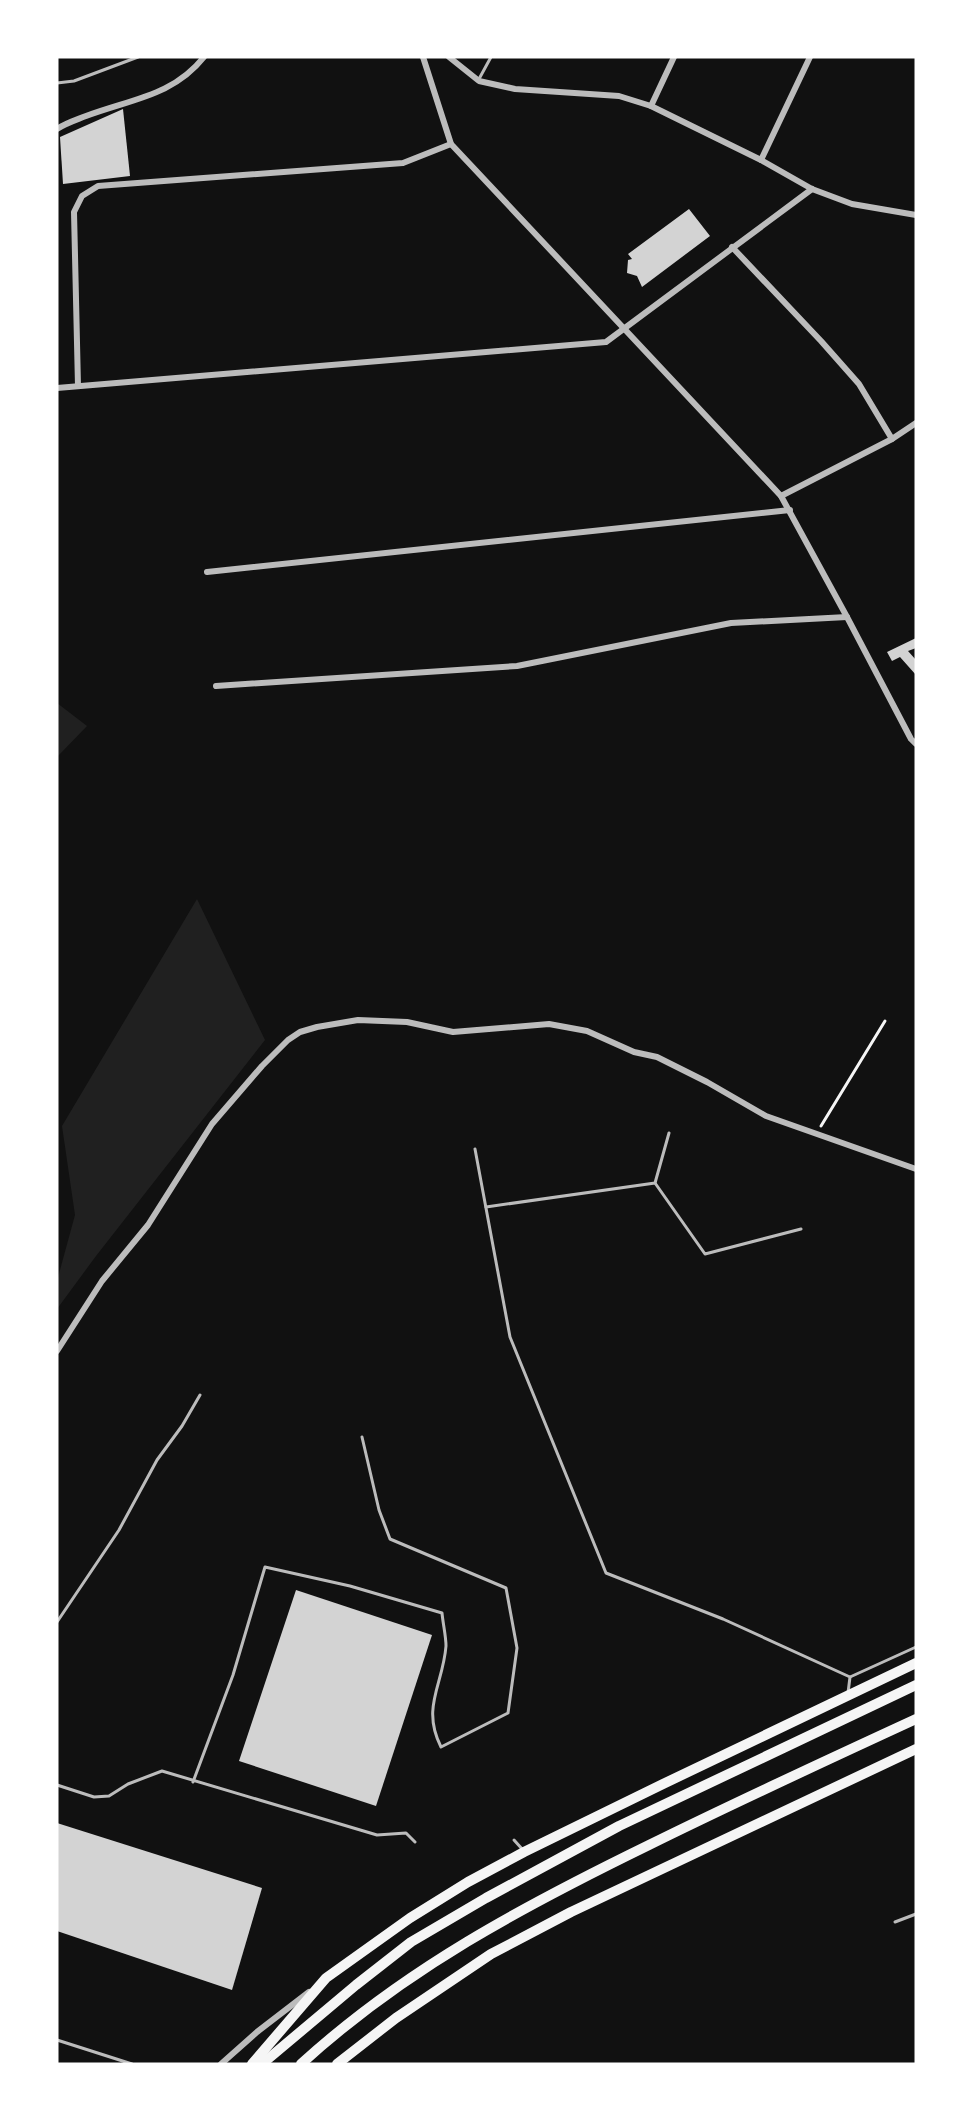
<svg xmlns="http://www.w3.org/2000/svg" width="973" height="2121" font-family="'Fira Sans',sans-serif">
<rect width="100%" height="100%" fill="#111"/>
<g fill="#202020">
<polygon points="57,703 87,726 57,757"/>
<polygon points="197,899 265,1040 96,1256 57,1309 57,1281 75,1215 62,1126"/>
</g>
<g fill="#d3d3d3">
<polygon points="123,109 130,176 63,184 60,137"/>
<polygon points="689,209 710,236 642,287 637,276 627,273 628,260 632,259 628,254"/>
<polygon points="916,638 916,648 908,651 916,660 916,675 900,657 892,661 887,652"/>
<polygon points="296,1590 432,1635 376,1806 239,1761"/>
<polygon points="57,1823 262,1888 232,1990 57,1931"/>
</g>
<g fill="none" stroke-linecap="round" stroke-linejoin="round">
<polyline stroke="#f5f5f5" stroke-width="3" points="821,1126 885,1021"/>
<g stroke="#bcbcbc" stroke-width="3">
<polyline points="479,79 491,57"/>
<polyline points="57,83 74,81 138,57"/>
<polyline points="475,1149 510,1337 606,1573 723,1619 850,1677 848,1693"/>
<polyline points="655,1183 705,1254 801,1229"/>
<polyline points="486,1207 655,1183 669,1133"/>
<polyline points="57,1622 119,1530 157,1460 182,1426 200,1395"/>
<polyline points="850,1677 916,1647"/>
<path d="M193,1782L233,1675L265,1567L350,1586L442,1613C443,1624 446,1636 446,1646C443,1685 421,1707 441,1747L508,1713L517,1648L506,1588L390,1539L379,1510L362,1437"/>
<polyline points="57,1785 94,1797 109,1796 128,1784 162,1771 377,1835 406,1833 415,1842"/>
<polyline points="514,1840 523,1850"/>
<polyline points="895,1922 916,1914"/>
<polyline points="57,2040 132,2064"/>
</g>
<g stroke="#bcbcbc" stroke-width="6">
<polyline points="423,57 451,144 781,496 847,617 911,739 916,744"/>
<polyline points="449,57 479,81 515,89 619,96 651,106 761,160 812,189 852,204 916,215"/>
<polyline points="651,106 674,57"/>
<path d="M57,129C66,123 76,120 86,116C131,99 173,96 204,57"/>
<polyline points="761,160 810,57"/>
<polyline points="732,247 821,341 859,384 892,439"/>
<polyline points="78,386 74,212 82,196 98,186 403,163 451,144"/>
<polyline points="57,388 606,342 812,189"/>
<polyline points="781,496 892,439 916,423"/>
<polyline points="207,572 790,510"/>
<polyline points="216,686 517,666 731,623 847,617"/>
<polyline points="57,1351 102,1281 148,1225 212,1124 262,1066 288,1040 300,1032 317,1027 358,1020 407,1022 453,1032 549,1024 587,1031 634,1052 657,1057 707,1082 766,1116 916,1169"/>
<polyline points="221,2064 257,2032 309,1992"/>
</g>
<g stroke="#f5f5f5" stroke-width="10">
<polyline points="252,2064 326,1978 410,1918 468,1882 524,1852 663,1784 916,1663"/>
<polyline points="262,2064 356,1985 411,1942 486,1898 619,1826 916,1685"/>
<path d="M301,2064C405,1969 524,1906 649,1845C738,1801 827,1760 916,1719"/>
<polyline points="337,2064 396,2018 491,1954 571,1912 916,1749"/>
</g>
</g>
<rect width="973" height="2121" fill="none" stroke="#ffffff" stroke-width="117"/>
</svg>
